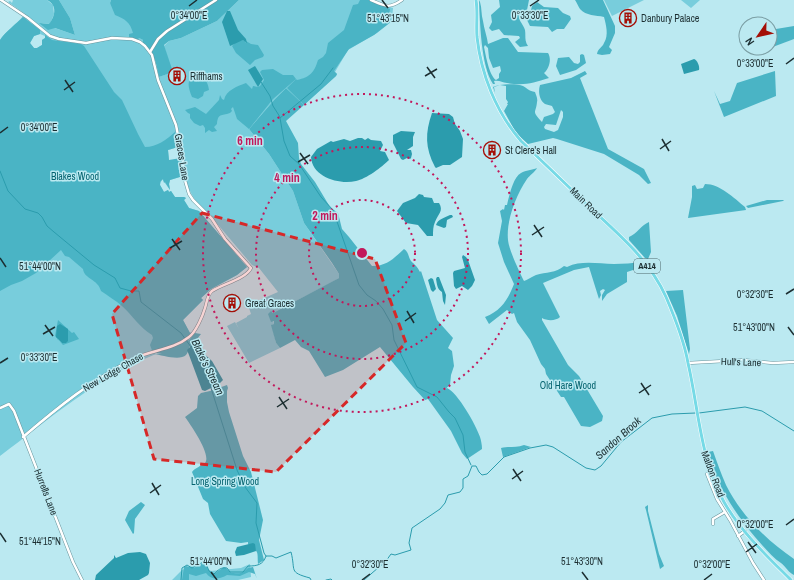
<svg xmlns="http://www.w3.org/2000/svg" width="794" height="580" font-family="'Archivo Narrow',sans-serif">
<rect width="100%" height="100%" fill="#bbe9f1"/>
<g fill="#78cddc" fill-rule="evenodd">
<path d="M13,0H47L53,5L54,14L50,24L40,23L75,35L70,18L59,0H111L110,3C116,9 122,14 128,21C134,28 133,36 143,40L142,43C155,53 155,62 159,77L172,72L164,46L169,41L181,38L217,21L239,0H367L393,8L392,21L377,33L348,50L335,72L337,74L336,76L304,105L286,88L275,99L249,129L269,154L293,191L304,223L339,274V278L334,281L273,313L272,311L274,324L272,325L276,343L280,348L249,363L227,326L235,322L239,329L236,323L247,317V316L251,314L248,305L278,292L259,268L252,265L209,214L197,203L192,195L188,187L185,177L183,151L178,147L168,150L169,161L181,158L183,176L170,180L169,184L170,190L162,179L160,185L164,192L168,190L169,192L171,191L175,197H184L186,198L184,200L189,208L199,211L247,267L237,275L211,289L201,298L203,300L183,320L190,333L192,332L172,352L155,353L156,354C96,378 51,418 0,456V40C5,32 18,23 25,14L8,2L10,1L12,3ZM40,34L45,36V38L42,40V45L37,48H34L30,43L34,36Z"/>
<polygon points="604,0 644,0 612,16"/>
<polygon points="681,0 700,0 691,8"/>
<polygon points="199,563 211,571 241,568 250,564 251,577 238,580 172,580 182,570"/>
</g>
<g fill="#4ab4c5" fill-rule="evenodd">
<path d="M47,0H59L70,18L75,35L55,28L48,30L39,23L49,24C55,17 58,5 47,0Z"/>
<path d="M111,0H239L217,21L181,38L169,41L164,45L173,72L159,77C156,63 155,52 142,43L143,40L139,38L137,40L129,37V34L133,33C130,22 125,19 115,15L110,3Z"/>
<path d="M360,0H369L390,9L389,14L392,21L374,35L349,49L334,71L337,74L336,76L304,105L287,88L296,79L297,80C310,77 314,73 318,60L323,57L326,53L328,43L344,30L353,5L358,4Z"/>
<path d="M479,0L480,2C482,8 481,15 483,21C484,29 487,36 488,44L503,38H508L518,52L548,53C552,59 549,69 544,73L549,78C533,83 524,86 507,83C502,83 500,80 494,81L495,84H493C481,66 480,23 479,0ZM485,45L488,48L489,58L493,68L500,66L501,71L499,74V78L496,80C489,75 486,56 484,47Z"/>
<path d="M499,0H529L527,10L530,14L532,6L537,2L544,7L558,8L563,13L570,16L571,19L564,29H557L552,32L548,27L530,26L524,14L520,12C516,19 523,23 525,30C526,36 524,40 528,46L520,47L515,42L520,38L519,36L504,35L499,29L492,31L489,28L492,22L491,15L500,7Z"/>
<path d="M575,0H603L615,26V33L609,47L612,50L610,54L602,55L597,54C598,48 602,48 604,43C609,35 606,25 604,17C596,15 586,16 580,9C578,6 577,3 575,0Z"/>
<path d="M23,17L40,30V34L34,36L30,43L34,48H37L42,45V40L45,38V35L52,40L81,44L84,46L114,92L122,100L138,134L145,147C157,147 166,140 175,132L177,138L178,147L168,150L169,160L181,158L183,176L170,180L169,184L170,190L165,182L164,183L163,179L160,182V185L164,192L168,190L169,192L171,191L175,197H184L186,198L184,200L189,208L199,211L247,267L237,275L211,289L201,298L203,300L183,320L190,333L192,332L188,341L195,333L201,334L197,339V345L190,346C189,348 188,353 186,355C180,361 161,355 154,354L162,353H153L150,345L153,338L152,335C140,328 132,315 122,306C115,300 108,296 101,291C98,279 84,279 83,269L69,257L65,256L61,250L36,273L22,281L11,285L0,291V40C4,33 17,23 23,17Z"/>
<polygon points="794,26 794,39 770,48 770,30"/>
<polygon points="243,40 245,41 246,43 246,41 251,44 258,45 264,55 263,57 255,60 250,65 236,53 232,46 236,42"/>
<polygon points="582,54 584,55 586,63 576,70 560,75 556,66 558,58 569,57 574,63 578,64 580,62 580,55"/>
<path d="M273,69L283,75H293L296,79L273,99L249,129L237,119L233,107L231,109L232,111L230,113C221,116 218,113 217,124L214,127L217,131L212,132L209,130L205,133V128L203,125L200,126L194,123L190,118V114L188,113L185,110L195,107L206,114L219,100L220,95L222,99L224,100C226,90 238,86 246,83L252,89L253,86L258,87L260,86L264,80L260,72L262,70Z"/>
<path d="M585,71L587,74L580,78L608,149L644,169L651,183L648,184L639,175L604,154L557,139L553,138L528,144L516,133L504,111L508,104H507L508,102L506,99V86L500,85L494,87L495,93L493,87C498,84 517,83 523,86C528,89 529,91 535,92C536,95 538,99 537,102C536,114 531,110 542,122L544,117L553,114L555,112L552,106C550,105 547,105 545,104C539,100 538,91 540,85L571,78ZM561,110L563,112V117L558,130L554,132L545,129L544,127L546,124L556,125Z"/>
<polygon points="775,71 776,96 724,117 714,91 720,104 730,101 737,83"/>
<path d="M195,73C204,75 208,82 209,90L204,92L203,96L198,99L192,97C188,87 186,80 195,73Z"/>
<path d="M286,88L304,105L286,121L298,143L299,158L301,164L315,182L330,207L338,213L342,229L349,237L372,266C387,266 393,259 404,249C409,252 408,257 411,261C415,265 417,266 420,272L421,271L437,320L453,338L448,348L452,351L454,366L451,375L450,385L443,391L447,388C458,393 476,425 480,437C481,440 482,445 482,449L467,459L462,453L451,431L428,399L425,400L413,387L380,347L343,370L325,377L309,351L301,347L295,340L280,348L276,343L271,325L274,324V321L271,322L268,314L271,311L273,313L339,278V274L332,263L304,223L293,191L269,154L249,129L275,99Z"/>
<path d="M537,168C535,172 530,175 527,179C516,195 506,221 508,240C509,250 519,271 524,281C527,280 531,277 536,275C546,272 556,273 564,266L567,267C582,260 598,264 614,264C623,264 633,263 642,262L645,266L627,272V282L607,294L602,301V295L605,290L603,289L600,291L601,295L599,299L589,267L574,270L543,283L560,317C556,321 547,321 542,318V320L568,365L579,376L603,416L602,421L590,427L581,426L564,397H561L546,374L545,369L541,364L530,340L517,322L514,313L512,314L507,310L489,324L485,317C502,310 508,299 514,284L504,262L498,243L502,221L500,211L503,209L504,210L505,205H507C509,197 513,177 521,173C526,170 532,170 537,168Z"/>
<path d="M705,184C720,184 734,198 745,207L746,210L688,218L692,197V186L695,185L697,189L703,188Z"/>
<polygon points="767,200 784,200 783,201 748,208 746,206"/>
<path d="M649,222L651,252L648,259L645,258L629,240V237C637,234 641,225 649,222Z"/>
<polygon points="683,290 690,349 689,354 677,316 666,291"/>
<path d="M58,320L72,333L74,332L79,339L63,345L55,336ZM68,329L67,336L62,343L57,339Z"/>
<path d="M227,385L228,388L227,391V402L229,412L243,456L251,472L263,520L259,540L264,560L258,564C257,552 260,552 248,544V542L241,543L226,541L210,514L208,503L203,499L192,472C195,468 201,466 205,463C212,455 190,424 185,417L197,408L198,396L201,393L210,391Z"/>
<path d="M524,445L531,447L503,457L501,448C509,446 516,448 524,445Z"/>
<path d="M713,451C717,462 721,474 726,485C741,515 767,541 794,559V575C789,573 786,567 781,563C772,557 763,546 755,537C734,512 716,484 708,452Z"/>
<polygon points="141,502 145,505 135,519 134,533 133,534 125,520 129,511"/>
<polygon points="648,505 648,511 659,554 664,566 660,569 646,510 645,507"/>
<path d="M204,562L207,563L208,570L214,574L224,567L226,568L231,573C241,573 240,575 248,568L253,567L257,579L255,574L249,572L240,576L227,575C219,580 211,580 206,573L196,576L189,574V580H182L184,567L186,566L194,568Z"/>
</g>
<g fill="#2b9cad">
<polygon points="227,11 230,11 238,30 246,39 247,43 243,40 230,46 222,22"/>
<path d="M694,59C697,60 700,66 699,70L684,74L681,64Z"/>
<polygon points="255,66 263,79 258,87 248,70"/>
<path d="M432,113L449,114L453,117L455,124L460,131L463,139L462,157L450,165H443L436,168L435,167C425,148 425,133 432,113Z"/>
<polygon points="401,131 415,132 413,137 413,146 407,150 411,150 412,154 411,158 410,159 407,158 403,160 401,159 393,143 393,135"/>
<path d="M358,138H362L365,140L368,138L371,140L381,141L383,145L380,151L385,152L389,160C382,167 366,179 356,181C339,185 312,177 311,157L317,149L331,141L333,142L344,139L350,141Z"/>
<path d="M419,194L423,195L424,197L432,198L434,203H439C444,211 438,214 435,222C433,226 433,231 433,236H427L418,225L406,223L397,211L403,203L415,198Z"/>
<path d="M450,215H452L453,217L447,220L446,227L444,228L436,225C438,219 444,218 450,215Z"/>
<polygon points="463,255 466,257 468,260 475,280 472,286 468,290 462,286 456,289 454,286 453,273 454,271 465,268 462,257"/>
<path d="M437,277H439L446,295L445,305L443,301L442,292C437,289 437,284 436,279Z"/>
<polygon points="431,278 433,279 436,289 433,292 431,290 428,280"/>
<polygon points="60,324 68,329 68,341 66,343 62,343 56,337 57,326"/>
<polygon points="192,345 197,345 201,351 212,361 223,380 219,384 205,391 202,390 189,355 187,350"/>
<polygon points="253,543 255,544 256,551 244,555 236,556 235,552 237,547"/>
<polygon points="140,552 146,554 150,563 149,573 148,575 139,580 95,580 96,575 114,558 114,555 116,558 128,553"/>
</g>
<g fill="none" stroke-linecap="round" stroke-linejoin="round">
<g stroke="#2b9cad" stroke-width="1">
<polyline points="333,68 321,84 280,118 284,141 290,156 299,164 321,197 333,210 359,285 367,295 376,301 383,309 392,325 394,340 417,387 437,397 449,412 455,418 463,435 465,452 471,465"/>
<polyline points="261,82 270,96 273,106 280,117"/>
<polyline points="0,171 8,191 25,209 38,213 42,217 47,226 54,232 94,265 115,278 120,288 131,291 139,291 141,302 181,333 191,347"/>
<polyline points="211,388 237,470 245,487 257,503 256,523 264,553 266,556"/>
<polyline points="699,413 745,407 762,411 794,431"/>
<path d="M181,580L182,568L187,565L192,568L205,561L209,571L214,574C218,570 221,567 227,568L230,572H243L248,566C257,566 263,565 266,556H272L276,558L291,552C296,571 288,572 310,578L311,580"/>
<polyline points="326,580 331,579 332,580"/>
<polyline points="364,580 386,561 391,554 395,555 411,550 409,543 412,528 440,509 445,503 448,495 460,492 463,488 463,479 468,476 472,466 476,466 479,472 482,475 487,474 504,457 530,448 546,445 553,447 586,468 595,470 601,466 621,442 652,418 672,414 696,413"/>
</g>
<g stroke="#69959d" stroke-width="3.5">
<g id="minor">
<path d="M1,0L28,18L50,36L59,39L86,43L112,38L132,39L140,42L145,46L152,55L158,80L176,125L183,161L184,177L189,194L193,200L212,219L225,239L251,268C246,279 222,284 212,291C207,295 207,302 205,308C203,315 196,332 189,337C173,350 151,350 133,359C93,379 57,408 23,437"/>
<path d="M371,0C385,6 389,9 402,0"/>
<polyline points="150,52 158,39 167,31 216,0"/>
<polyline points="688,363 743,360 773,363 794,362"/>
<polyline points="0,408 9,404 14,411 73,562 82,580"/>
<polyline points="707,474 717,499 730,520 753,563 764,580"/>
<polyline points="713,524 713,519 725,512"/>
<polyline points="738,536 745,531"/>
</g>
</g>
<g stroke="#fff" stroke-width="4">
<path id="major" d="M476,0C478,12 476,25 477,37C481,74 496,112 521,141C546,165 572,190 597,214C624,239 651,263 666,297C675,318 684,340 688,363C699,411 700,458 724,502C741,532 767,556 791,580"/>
</g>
<use href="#minor" stroke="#fff" stroke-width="2.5"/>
<use href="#major" stroke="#76dae6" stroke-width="3"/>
</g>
<path fill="#d62828" fill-opacity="0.2" stroke="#d62828" stroke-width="3" stroke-dasharray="8 5" stroke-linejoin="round" d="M202,213L375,259L406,343L276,472L154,459L112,314Z"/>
<path fill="none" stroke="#1c2e31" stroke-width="1.5" d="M382,0L388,8M189,6L197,0M530,6L539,0M786,64L794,58M427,67L435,78M425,76L437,69M65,80L73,92M64,90L75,82M0,133L8,127M662,139L669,151M660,149L671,141M300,153L308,164M298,162L310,155M534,225L542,237M532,235L544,227M172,239L180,250M170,248L182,241M0,258L6,267M786,294L794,289M407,311L414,323M405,321L416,313M45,325L53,336M788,327L794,335M43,334L55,327M0,363L8,358M641,383L649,395M639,393L651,385M279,397L287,409M277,407L289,399M513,469L521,481M512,479L523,471M152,483L159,495M150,493L161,485M786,525L794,519M0,533L6,542M748,542L756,553M746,552L757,544M211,572L217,580M582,572L588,580M362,580L370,574M704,580L712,574"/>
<g fill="none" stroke="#c2185b" stroke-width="2" stroke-dasharray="2 4">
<circle cx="362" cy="253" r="53"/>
<circle cx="362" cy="253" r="106"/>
<circle cx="362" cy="253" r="159"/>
</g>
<defs>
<g id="building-ring" transform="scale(0.9)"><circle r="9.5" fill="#bbe9f1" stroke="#a40f07" stroke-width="1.5"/><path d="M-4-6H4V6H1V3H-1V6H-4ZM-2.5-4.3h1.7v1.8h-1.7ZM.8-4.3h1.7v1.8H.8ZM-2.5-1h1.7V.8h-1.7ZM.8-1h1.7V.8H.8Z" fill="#a40f07"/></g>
</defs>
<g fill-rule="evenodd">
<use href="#building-ring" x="628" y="18"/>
<use href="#building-ring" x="177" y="76"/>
<use href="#building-ring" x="492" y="150"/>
<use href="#building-ring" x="232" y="303"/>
</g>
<g text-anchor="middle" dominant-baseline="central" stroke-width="3" stroke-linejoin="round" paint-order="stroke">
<rect fill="#bbe9f1" stroke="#4c666b" stroke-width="1" x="634" y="259" width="26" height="14" rx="3"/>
<g font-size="9" font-weight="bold" fill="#1c2e31">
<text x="647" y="266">A414</text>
</g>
<g font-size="10" fill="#1c2e31" stroke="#bbe9f1" text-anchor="start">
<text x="641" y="18">Danbury Palace</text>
<text x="190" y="76">Riffhams</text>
<text x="505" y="150">St Clere's Hall</text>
<text x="245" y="303">Great Graces</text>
</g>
<g font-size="10" fill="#1c2e31" stroke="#bbe9f1">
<text transform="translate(182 157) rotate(81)">Graces Lane</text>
<text transform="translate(586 203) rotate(44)">Main Road</text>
<text transform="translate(741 362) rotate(2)">Hull's Lane</text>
<text transform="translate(113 372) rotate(-30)">New Lodge Chase</text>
<text transform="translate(713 474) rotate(69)">Maldon Road</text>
<text transform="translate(46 492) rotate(69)">Hurrells Lane</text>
</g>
<g font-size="10" fill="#05636f" stroke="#bbe9f1">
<text x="75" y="176">Blakes Wood</text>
<text x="568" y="385">Old Hare Wood</text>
<text x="225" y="481">Long Spring Wood</text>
</g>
<g font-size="11" font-style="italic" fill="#1a2d30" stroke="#bbe9f1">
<text transform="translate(208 367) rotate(64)">Blake's Stream</text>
<text transform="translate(618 438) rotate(-42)">Sandon Brook</text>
</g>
</g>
<g font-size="10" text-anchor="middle" fill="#1c2e31" stroke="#bbe9f1" stroke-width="3" stroke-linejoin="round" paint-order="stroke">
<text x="189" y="19">0°34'00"E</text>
<text x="530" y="19">0°33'30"E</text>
<text x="388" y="22">51°43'15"N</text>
<text x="755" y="67">0°33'00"E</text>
<text x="39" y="131">0°34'00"E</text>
<text x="40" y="270">51°44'00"N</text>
<text x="755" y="298">0°32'30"E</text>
<text x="754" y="331">51°43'00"N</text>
<text x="39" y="361">0°33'30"E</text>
<text x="755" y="528">0°32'00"E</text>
<text x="40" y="545">51°44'15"N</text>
<text x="211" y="565">51°44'00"N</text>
<text x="582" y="565">51°43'30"N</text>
<text x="370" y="568">0°32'30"E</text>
<text x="712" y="568">0°32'00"E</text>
</g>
<circle cx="362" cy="253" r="6" fill="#c2185b" stroke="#bbe9f1" stroke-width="2"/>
<g font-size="12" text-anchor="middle" font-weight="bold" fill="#c2185b" stroke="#bbe9f1" stroke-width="3" stroke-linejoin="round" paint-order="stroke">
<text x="250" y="145">6 min</text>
<text x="287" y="182">4 min</text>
<text x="325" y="220">2 min</text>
</g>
<g transform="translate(758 36) rotate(236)"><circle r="19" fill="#bbe9f1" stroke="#7b9ea4"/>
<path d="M0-3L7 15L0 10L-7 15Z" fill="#a40f07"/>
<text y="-6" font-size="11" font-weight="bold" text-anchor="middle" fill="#1c2e31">N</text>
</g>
</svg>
